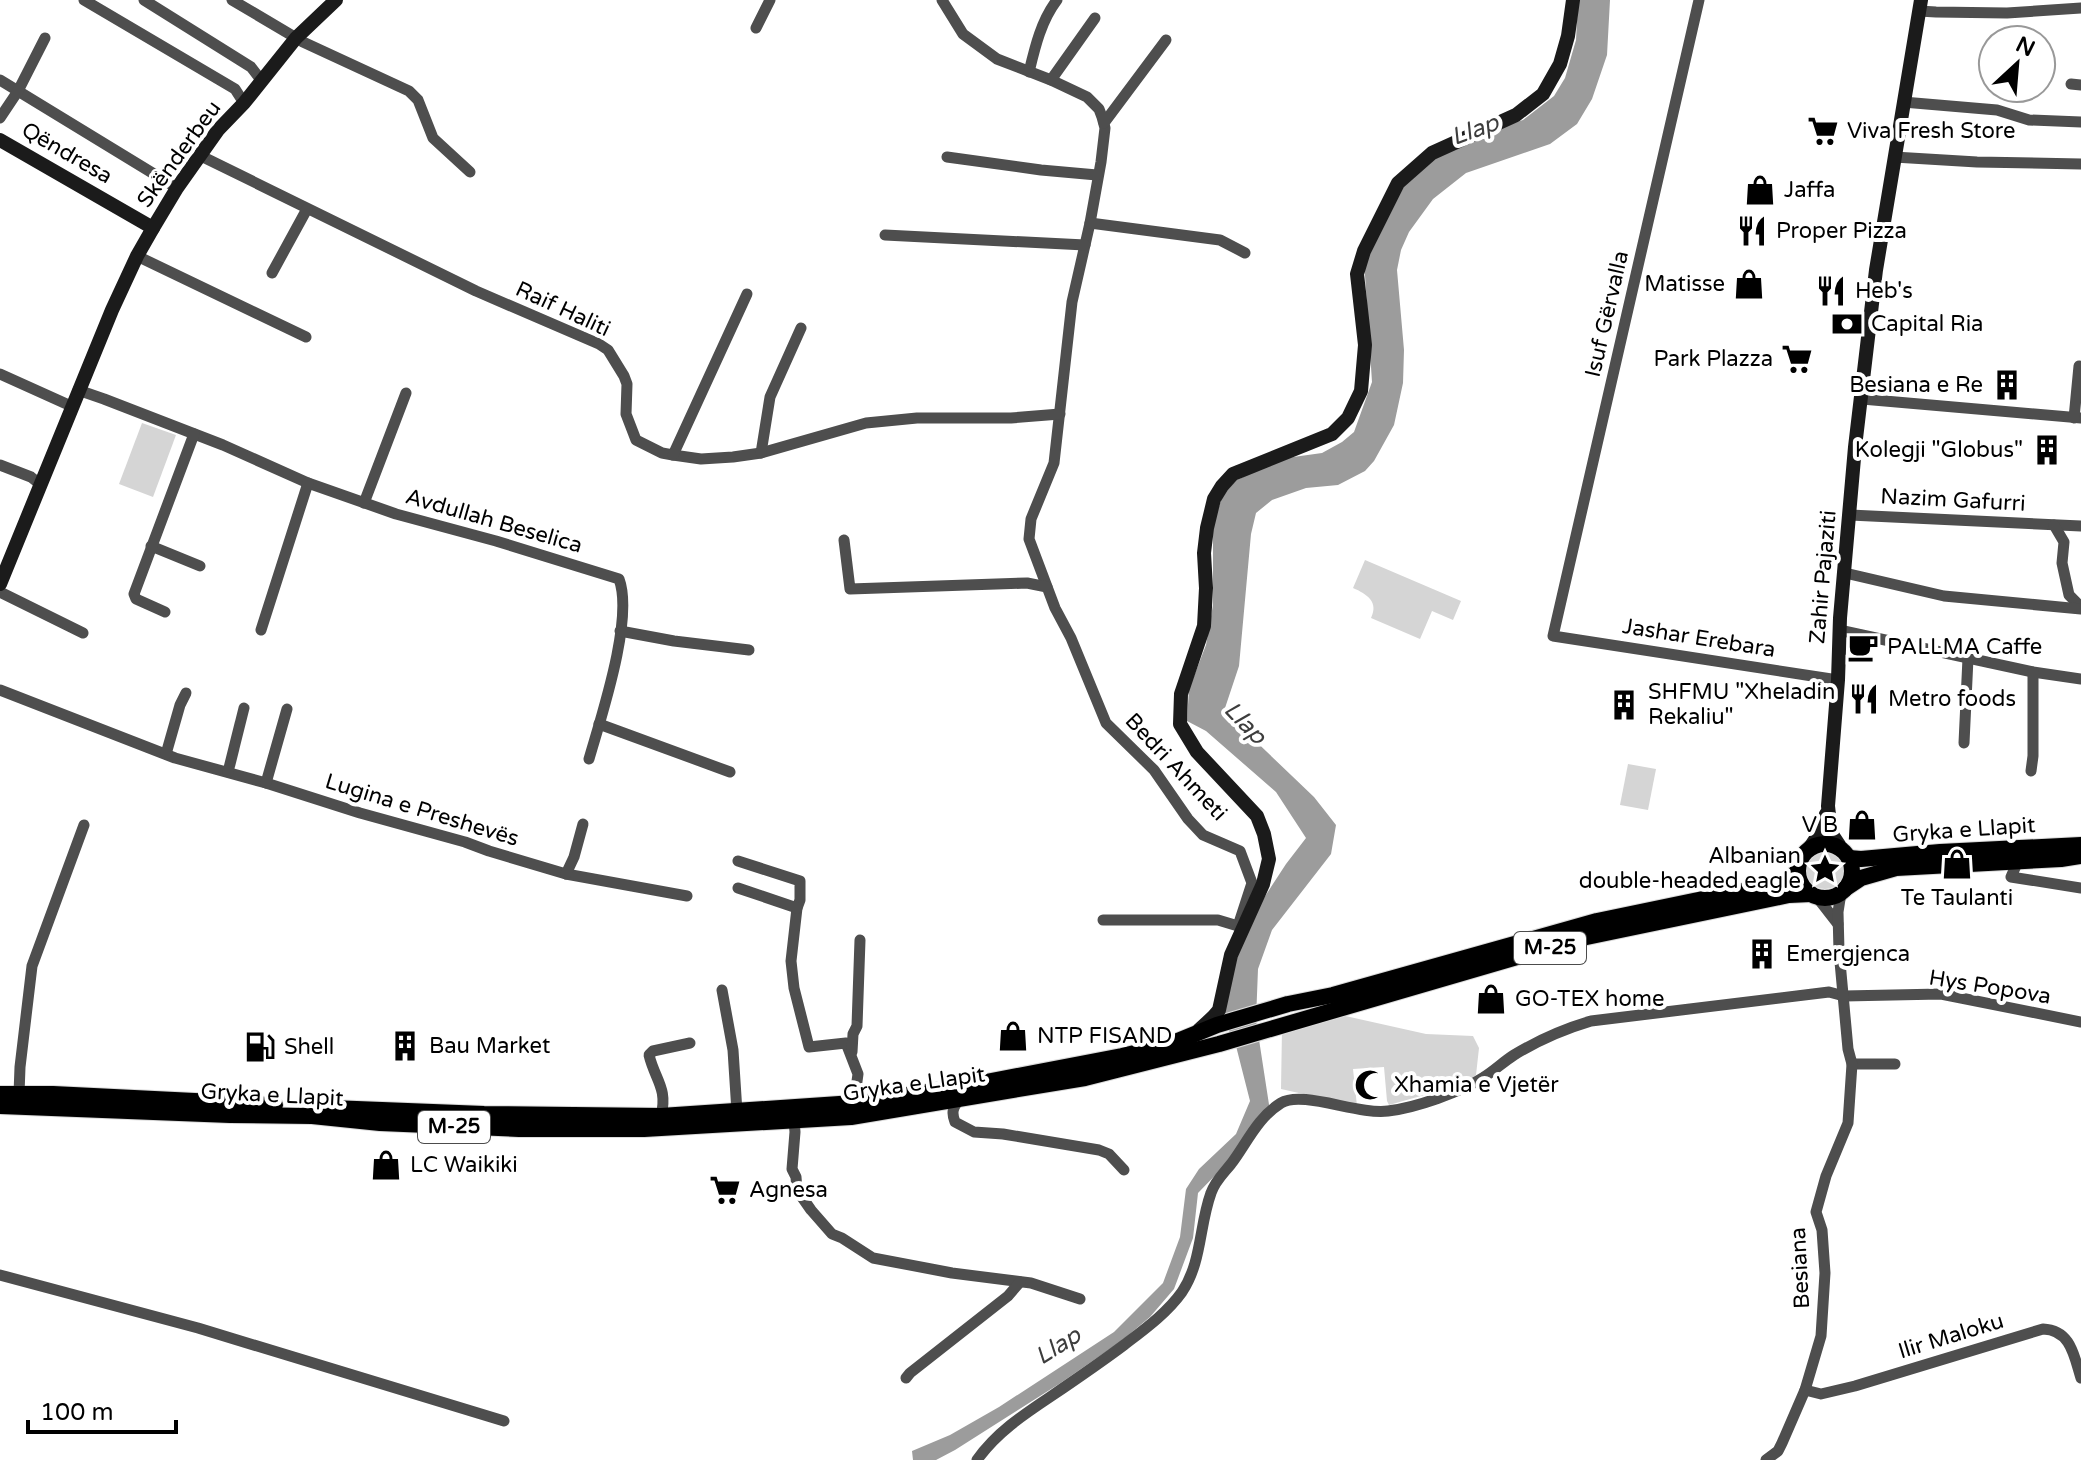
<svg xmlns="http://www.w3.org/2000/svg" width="2081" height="1460" font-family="'Varela Round',sans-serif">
<rect width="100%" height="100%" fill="#fff"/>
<g fill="#d5d5d5">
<polygon points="142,423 176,435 153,497 119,484"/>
<path d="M1365,560L1461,601L1453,620L1432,611L1420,639L1371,618C1379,602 1367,594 1353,588Z"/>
<polygon points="1628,764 1656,769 1648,810 1620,805"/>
<circle cx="1825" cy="870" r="19"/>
<polygon points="1332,1013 1426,1034 1473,1036 1479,1048 1476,1075 1463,1084 1389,1105 1387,1101 1384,1067 1353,1069 1357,1106 1281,1089 1282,1029"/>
</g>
<polygon fill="#9c9c9c" points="1578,0 1610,0 1607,55 1592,99 1577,124 1550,144 1466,173 1433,199 1409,232 1401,250 1397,270 1404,350 1403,383 1394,425 1374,461 1365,471 1338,485 1306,488 1272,500 1256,513 1251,534 1239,666 1224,711 1314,797 1336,825 1331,854 1272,930 1258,969 1256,1020 1270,1111 1264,1125 1198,1193 1193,1238 1174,1289 1150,1317 1120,1342 1059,1384 955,1450 936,1460 913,1460 912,1451 950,1435 999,1407 1114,1332 1163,1283 1180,1237 1186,1189 1199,1169 1236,1134 1250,1101 1236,1046 1223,1018 1230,965 1245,927 1286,864 1306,838 1276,792 1206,731 1187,721 1189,689 1206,645 1213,605 1213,525 1223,494 1237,480 1279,459 1322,453 1342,442 1354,432 1372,382 1364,260 1402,179 1463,139 1523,120 1554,96 1565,78 1576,40"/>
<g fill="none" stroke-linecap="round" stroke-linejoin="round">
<g stroke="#dbdbdb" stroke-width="18">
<g id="primary">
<circle cx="1825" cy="871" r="27"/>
<polyline points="1849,858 1861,859 1940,852 2081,845"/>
<polyline points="1846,888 1861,878 1896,868 2061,859 2081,856"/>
<polyline points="0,1094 53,1094 275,1105"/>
<polyline points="0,1106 230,1115 312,1116 380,1123 519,1129 644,1129 851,1117 1085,1078 1219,1044 1582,938 1789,895 1811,894"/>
<polyline points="331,1108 484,1114 661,1116 854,1103 960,1087 1122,1056 1168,1045 1217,1025 1288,1004 1333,995 1597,921 1780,883 1798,872"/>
</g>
</g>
<g stroke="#4e4e4e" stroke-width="11">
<polyline points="84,0 235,89 244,103"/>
<polyline points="144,0 251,67 261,80"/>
<polyline points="232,0 303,42 409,91 418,100 433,138 470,172"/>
<polyline points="942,0 963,34 997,59 1051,80 1087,97 1099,109 1102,117 1105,128 1101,162 1090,223 1072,302 1054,463 1031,519 1029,539 1055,608 1071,638 1106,723 1154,770 1188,819 1203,835 1240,851 1252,883 1238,926 1218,920 1103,920"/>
<polyline points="1699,0 1553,636 1838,680"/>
<polyline points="1919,11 1936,12 2007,13 2081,8"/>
<polyline points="756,28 770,0"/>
<path d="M1029,72C1035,47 1041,21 1057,0"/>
<polyline points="0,80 177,188"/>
<polyline points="1051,80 1095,18"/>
<polyline points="2071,84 2081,85"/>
<polyline points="1903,102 1997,110 2029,120 2081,122"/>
<polyline points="0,118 18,91 45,38"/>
<polyline points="1104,123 1166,40"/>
<polyline points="199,155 476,291 599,344 608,350 624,376 627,384 626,414 636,440 662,453 673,455 701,459 733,457 761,453 866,423 917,418 1011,418 1060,414"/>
<polyline points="947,157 1041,170 1097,175"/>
<polyline points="1894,157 1977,162 2081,164"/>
<polyline points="1090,223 1220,240 1245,253"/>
<polyline points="885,235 1085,245"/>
<polyline points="137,256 306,337"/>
<polyline points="272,273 307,209"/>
<polyline points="0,374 71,406"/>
<path d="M78,390L104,399L223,445L308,483L396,514L496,541L619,579C634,619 601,717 589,759"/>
<polyline points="1862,399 2081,418"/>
<polyline points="2074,418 2079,366"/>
<polyline points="761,453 770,397 801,328"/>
<polyline points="673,455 747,294"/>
<polyline points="0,465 31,477 41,485"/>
<polyline points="364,503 406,393"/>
<polyline points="1850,515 2081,526"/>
<polyline points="2054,525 2064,542 2062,563 2069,595 2081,607"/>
<polyline points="844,540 850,589 1027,583 1047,587"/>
<polyline points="151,546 200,566"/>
<polyline points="1845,573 1944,596 2081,609"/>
<polyline points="0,592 83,633"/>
<polyline points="165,612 136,599 134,594 194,434"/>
<polyline points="261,630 308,483"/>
<polyline points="1839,630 2033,672 2081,679"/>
<polyline points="620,631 674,641 749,650"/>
<polyline points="0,690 175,758 266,783 360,813 465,842 489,851 566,874 687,896"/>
<polyline points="599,724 730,772"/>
<polyline points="1964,743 1968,658"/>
<polyline points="166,754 180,705 186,693"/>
<polyline points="2031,771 2033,756 2033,672"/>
<polyline points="228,772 244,708"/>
<polyline points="266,783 287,709"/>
<polyline points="738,861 800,881 800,900 797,908 791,961 794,988 809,1047 846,1043 858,1074 854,1103"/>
<polyline points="2018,861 2011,877 2081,888"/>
<polyline points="566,874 574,857 583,824"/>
<polyline points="738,888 797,908"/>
<polyline points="1817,897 1838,924"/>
<polyline points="722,990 733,1050 737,1112"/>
<polyline points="852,1052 853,1034 857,1026 860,940"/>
<polyline points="1852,1064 1895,1064"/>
<polyline points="19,1094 20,1067 32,966 84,825"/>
<path d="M960,1099C953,1107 951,1112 955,1122L974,1132L1003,1134L1099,1150L1109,1154L1124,1170"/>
<path d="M661,1116C668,1088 655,1080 649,1055L653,1051L690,1043"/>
<polyline points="794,1120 795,1132 792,1169 796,1177 797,1190 811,1210 832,1234 842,1238 873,1258 952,1273 1031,1283 1080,1299"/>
<polyline points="0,1275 198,1328 504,1421"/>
<polyline points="906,1378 910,1373 1008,1296 1020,1282"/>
<path d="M1805,1390L1821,1394L1855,1386L2043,1329C2071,1330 2074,1356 2081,1378"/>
<path d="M977,1460C996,1433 1023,1415 1050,1397C1075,1380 1100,1363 1124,1345C1145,1329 1167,1313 1182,1292C1202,1262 1199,1226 1211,1193C1215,1181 1223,1174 1231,1164C1247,1143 1257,1118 1281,1103C1302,1090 1358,1115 1388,1111C1415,1108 1461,1092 1484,1077C1494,1071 1503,1062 1514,1055C1537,1041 1564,1029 1591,1021L1829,992L1844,996L1941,994L2081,1022"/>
<polyline points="1766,1460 1778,1451 1782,1443 1805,1390 1821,1336 1825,1273 1822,1230 1816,1212 1826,1176 1848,1123 1852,1064 1848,1049 1839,951 1838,912 1841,893"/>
</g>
<g stroke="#1b1b1b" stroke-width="14">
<polyline points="0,140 153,228"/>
<polyline points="0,584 112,310 137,256 153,228 177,188 218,130 244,103 296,38 336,0"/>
<polyline points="1841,848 1831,833 1828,806 1838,680 1840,618 1855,447 1876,270 1921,0"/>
<polyline points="1809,849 1819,834 1826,814"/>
<polyline points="1199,1030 1213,1017 1219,1010 1231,955 1263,884 1269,859 1264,834 1257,816 1197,752 1180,724 1181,694 1204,626 1206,588 1204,553 1207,528 1214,499 1222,486 1233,474 1332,434 1348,418 1361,391 1365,345 1357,274 1364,251 1398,183 1432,153 1516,115 1543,94 1560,64 1568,36 1573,0"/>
</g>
<use href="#primary" stroke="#000" stroke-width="16"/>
</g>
<defs>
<g id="supermarket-bare" transform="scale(2.4)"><path d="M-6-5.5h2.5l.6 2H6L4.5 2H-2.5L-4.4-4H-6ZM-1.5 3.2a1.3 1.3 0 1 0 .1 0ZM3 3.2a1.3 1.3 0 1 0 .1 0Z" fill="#000" stroke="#fff" stroke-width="2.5" paint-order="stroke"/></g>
<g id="shop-bare" transform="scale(2.4)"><path d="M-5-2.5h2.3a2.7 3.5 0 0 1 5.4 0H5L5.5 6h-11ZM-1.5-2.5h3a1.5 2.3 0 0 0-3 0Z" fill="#000" stroke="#fff" stroke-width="2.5" paint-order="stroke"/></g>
<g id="restaurant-bare" transform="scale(2.4)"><path d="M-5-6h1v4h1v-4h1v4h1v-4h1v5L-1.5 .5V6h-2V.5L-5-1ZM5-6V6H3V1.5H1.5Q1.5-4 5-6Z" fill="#000" stroke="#fff" stroke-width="2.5" paint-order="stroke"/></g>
<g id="bank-bare" transform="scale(2.4)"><path d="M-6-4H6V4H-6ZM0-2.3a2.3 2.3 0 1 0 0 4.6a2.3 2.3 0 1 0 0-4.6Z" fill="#000" stroke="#fff" stroke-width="2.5" paint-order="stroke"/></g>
<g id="building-bare" transform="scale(2.4)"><path d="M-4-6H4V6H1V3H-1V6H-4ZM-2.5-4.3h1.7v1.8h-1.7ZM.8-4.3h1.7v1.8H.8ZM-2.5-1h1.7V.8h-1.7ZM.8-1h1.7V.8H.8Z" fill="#000" stroke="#fff" stroke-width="2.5" paint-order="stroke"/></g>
<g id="cafe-bare" transform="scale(2.4)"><path d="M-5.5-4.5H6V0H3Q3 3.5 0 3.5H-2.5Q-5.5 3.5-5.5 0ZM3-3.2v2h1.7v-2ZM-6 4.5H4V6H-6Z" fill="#000" stroke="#fff" stroke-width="2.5" paint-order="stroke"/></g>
<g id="sight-bare" transform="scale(2.4)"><path d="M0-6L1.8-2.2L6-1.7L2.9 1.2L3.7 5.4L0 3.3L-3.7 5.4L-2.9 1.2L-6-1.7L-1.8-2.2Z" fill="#000" stroke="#fff" stroke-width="2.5" paint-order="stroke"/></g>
<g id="fuel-bare" transform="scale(2.4)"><path d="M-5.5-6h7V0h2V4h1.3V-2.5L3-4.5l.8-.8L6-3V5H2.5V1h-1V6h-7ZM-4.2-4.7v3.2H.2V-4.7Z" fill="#000" stroke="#fff" stroke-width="2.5" paint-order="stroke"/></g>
<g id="mosque-bare" transform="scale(2.4)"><path d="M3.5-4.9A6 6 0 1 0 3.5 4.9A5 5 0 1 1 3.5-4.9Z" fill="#000" stroke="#fff" stroke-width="2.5" paint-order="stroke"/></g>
</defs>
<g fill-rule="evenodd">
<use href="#supermarket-bare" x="1823" y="131"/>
<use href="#shop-bare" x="1760" y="190"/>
<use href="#restaurant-bare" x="1752" y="231"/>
<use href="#shop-bare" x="1749" y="284"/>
<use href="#restaurant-bare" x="1831" y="291"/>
<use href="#bank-bare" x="1847" y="324"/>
<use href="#supermarket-bare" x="1797" y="359"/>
<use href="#building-bare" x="2007" y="385"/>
<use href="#building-bare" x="2047" y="450"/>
<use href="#cafe-bare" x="1863" y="647"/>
<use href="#restaurant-bare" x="1864" y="699"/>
<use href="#building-bare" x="1624" y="705"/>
<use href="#shop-bare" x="1862" y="825"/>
<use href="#shop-bare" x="1957" y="864"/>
<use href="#sight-bare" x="1825" y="869"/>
<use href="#building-bare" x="1762" y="954"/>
<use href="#shop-bare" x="1491" y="999"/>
<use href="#shop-bare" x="1013" y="1036"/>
<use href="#building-bare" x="405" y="1046"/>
<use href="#fuel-bare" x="260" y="1047"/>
<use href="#mosque-bare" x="1370" y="1085"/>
<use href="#shop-bare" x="386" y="1165"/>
<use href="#supermarket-bare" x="725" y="1190"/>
</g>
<g text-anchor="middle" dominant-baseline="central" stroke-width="8" stroke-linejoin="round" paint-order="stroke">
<g fill="#fff" stroke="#4c4c4c" stroke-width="2">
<rect x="1514" y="932" width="72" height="32" rx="6"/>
<rect x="418" y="1111" width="72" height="32" rx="6"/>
</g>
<g font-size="20" font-weight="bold" fill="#000">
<text x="1550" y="948">M-25</text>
<text x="454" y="1127">M-25</text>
</g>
<g font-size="22" fill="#000" stroke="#fff" text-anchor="start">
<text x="1847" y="131">Viva Fresh Store</text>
<text x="1784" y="190">Jaffa</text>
<text x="1776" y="231">Proper Pizza</text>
<text x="1725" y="284" text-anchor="end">Matisse</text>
<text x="1855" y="291">Heb's</text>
<text x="1871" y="324">Capital Ria</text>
<text x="1773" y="359" text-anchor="end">Park Plazza</text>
<text x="1983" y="385" text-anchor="end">Besiana e Re</text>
<text x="2023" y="450" text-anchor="end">Kolegji "Globus"</text>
<text x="1887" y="647">PALLMA Caffe</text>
<text x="1648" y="692">SHFMU "Xheladin<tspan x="1648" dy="25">Rekaliu"</tspan></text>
<text x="1888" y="699">Metro foods</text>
<text x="1838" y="825" text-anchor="end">V B</text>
<text x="1801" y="856" text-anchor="end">Albanian<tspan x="1801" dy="25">double-headed eagle</tspan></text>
<text x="1957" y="898" text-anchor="middle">Te Taulanti</text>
<text x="1786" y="954">Emergjenca</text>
<text x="1515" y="999">GO-TEX home</text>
<text x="1037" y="1036">NTP FISAND</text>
<text x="429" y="1046">Bau Market</text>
<text x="284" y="1047">Shell</text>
<text x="1394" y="1085">Xhamia e Vjetër</text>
<text x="410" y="1165">LC Waikiki</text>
<text x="749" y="1190">Agnesa</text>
</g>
<g font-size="22" fill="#000" stroke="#fff">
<text transform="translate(67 153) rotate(30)">Qëndresa</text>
<text transform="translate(179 154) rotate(-54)">Skënderbeu</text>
<text transform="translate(563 309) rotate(25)">Raif Haliti</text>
<text transform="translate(1607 314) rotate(-77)">Isuf Gërvalla</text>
<text transform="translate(1953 500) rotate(3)">Nazim Gafurri</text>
<text transform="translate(494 521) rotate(16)">Avdullah Beselica</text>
<text transform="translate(1823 577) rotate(-85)">Zahir Pajaziti</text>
<text transform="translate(1699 638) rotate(9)">Jashar Erebara</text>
<text transform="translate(1176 767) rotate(47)">Bedri Ahmeti</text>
<text transform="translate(422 810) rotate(17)">Lugina e Preshevës</text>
<text transform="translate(1964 830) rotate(-4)">Gryka e Llapit</text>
<text transform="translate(1990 987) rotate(9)">Hys Popova</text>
<text transform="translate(914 1084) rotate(-8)">Gryka e Llapit</text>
<text transform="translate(272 1095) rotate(3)">Gryka e Llapit</text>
<text transform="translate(1800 1268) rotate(-93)">Besiana</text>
<text transform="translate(1951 1336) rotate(-17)">Ilir Maloku</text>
</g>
<g font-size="24" font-style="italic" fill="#3d3d3d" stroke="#fff">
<text transform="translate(1475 130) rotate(-20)">Llap</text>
<text transform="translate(1245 723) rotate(46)">Llap</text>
<text transform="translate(1058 1346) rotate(-32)">Llap</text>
</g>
</g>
<g transform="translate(2017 64) rotate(26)"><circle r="38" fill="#ffffff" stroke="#999999" stroke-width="2"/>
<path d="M0-6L14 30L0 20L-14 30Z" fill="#000000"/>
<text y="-12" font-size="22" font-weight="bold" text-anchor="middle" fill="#000000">N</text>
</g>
<path d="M28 1420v12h148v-12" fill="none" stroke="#000000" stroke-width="4"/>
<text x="40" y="1420" font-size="24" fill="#000000" stroke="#ffffff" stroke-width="6" paint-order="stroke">100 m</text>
</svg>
